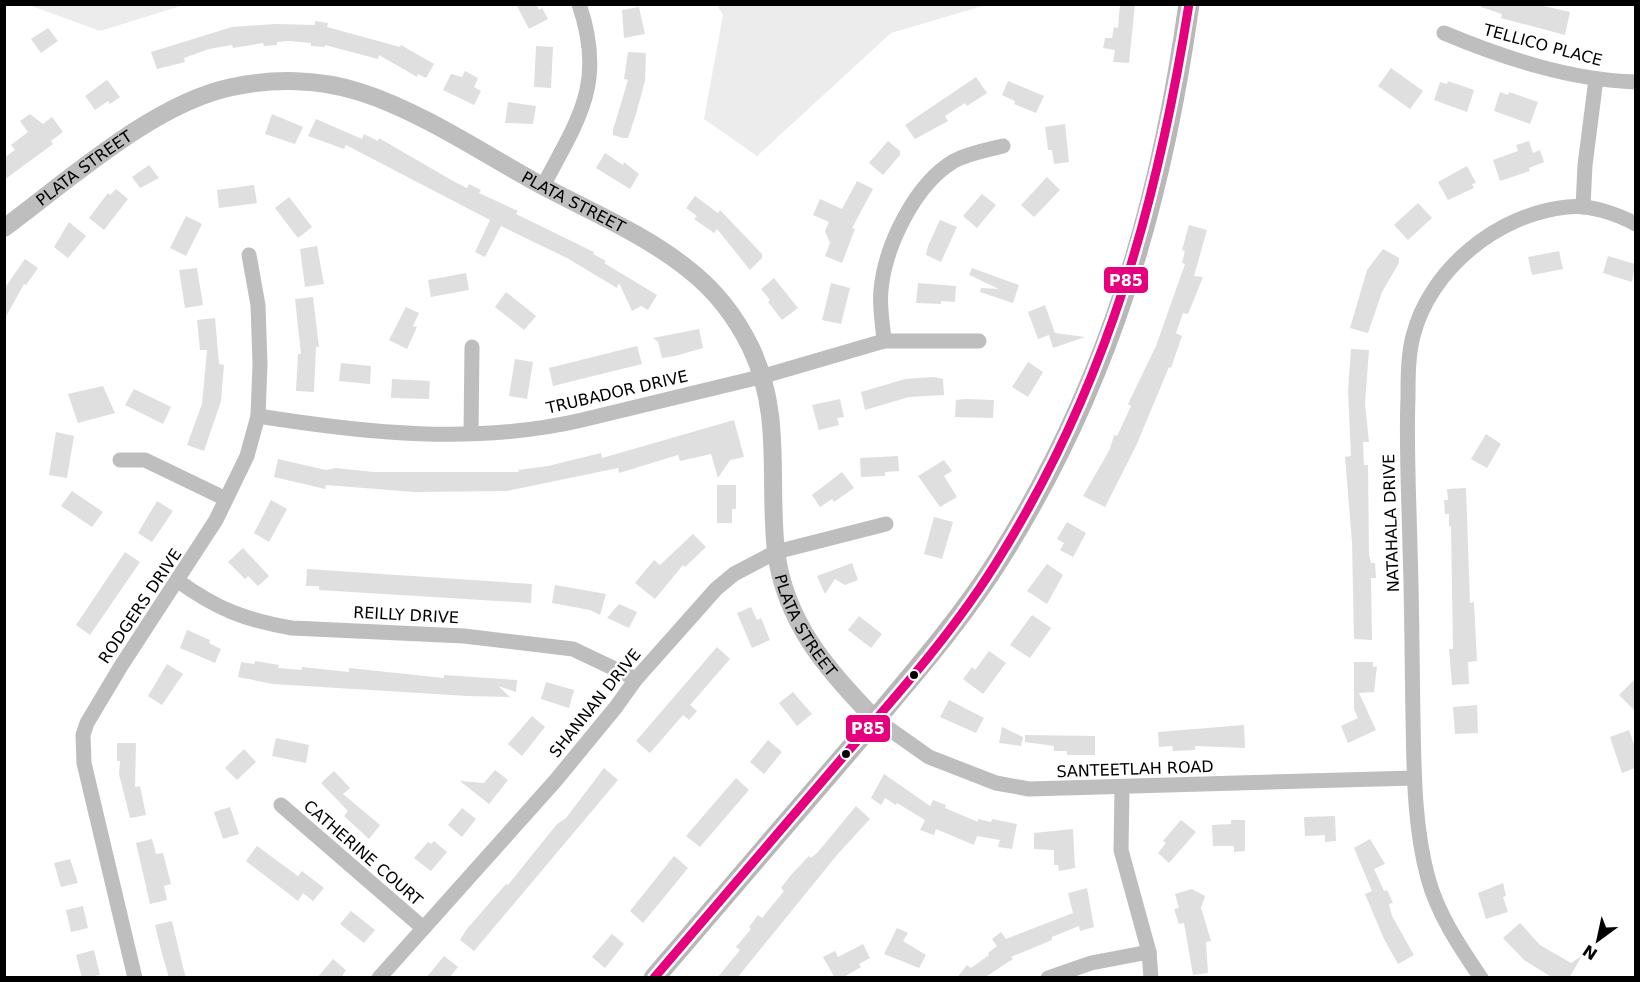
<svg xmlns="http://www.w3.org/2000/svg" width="1640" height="982" font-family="'DejaVu Sans',sans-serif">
<rect width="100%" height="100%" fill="#fff"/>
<g fill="#ececec">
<polygon points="29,5 184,5 100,31"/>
<polygon points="717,5 986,5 891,33 757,156 704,119 723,15"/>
</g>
<g fill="#dfdfdf">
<polygon points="516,4 536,4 539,10 542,8 548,19 529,29"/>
<polygon points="1120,4 1135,4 1129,63 1113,62 1115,50 1103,48 1105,38 1112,38 1114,27 1118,28"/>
<polygon points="1481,4 1535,4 1570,12 1565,35 1501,18 1502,14 1481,7"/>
<polygon points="639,7 645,34 624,38 622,10"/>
<polygon points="315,21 328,23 327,27 400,47 401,45 434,64 426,78 418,74 417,77 379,55 378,59 325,45 325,47 311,46 311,43 289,41 277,42 277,45 264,46 263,43 233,48 232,45 209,49 184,58 185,62 157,69 151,52 232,27 276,24 315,25"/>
<polygon points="48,28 58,41 41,53 31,39"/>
<polygon points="536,46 553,47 551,88 534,87"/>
<polygon points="628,52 646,53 645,81 636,114 628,138 623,138 613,135 613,130 628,80 624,79"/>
<polygon points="1391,68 1423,91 1410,109 1378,86"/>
<polygon points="465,71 478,78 474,87 481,91 474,105 443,90 451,74 462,77"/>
<polygon points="976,77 987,93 967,106 965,103 945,116 948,121 915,139 905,125"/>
<polygon points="107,80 120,97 110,104 108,101 95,110 85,96"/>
<polygon points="1008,81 1044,96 1036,113 1014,104 1015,101 1002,95"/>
<polygon points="1448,81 1474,90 1467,112 1434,100 1440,82 1447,84"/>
<polygon points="1500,92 1508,95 1509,92 1538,102 1530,124 1494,111"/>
<polygon points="508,102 536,106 533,124 505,123"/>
<polygon points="30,114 43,124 52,117 63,132 51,141 53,144 4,180 4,158 15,150 11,145 28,132 20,121"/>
<polygon points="272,114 303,127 295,144 265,134"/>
<polygon points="316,119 362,139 364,134 378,141 379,138 453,181 467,188 469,184 481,190 479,193 518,211 516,214 594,252 593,254 606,261 604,263 657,295 648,310 641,306 632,311 619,283 617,288 567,258 501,226 485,257 475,252 490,220 346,145 344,149 308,136"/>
<polygon points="1065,124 1069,162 1054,164 1052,150 1048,150 1045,127"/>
<polygon points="888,141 900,151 900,155 883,175 869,163"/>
<polygon points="1529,141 1533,153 1540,150 1544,162 1529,168 1530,171 1500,181 1493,160 1518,151 1516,145"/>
<polygon points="605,153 623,165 624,162 639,174 630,189 596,168"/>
<polygon points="149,165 159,178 140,188 132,177"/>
<polygon points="1467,166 1476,183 1472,184 1474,188 1448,200 1438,182"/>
<polygon points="1047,177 1060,190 1034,217 1021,205"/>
<polygon points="857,181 873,189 852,228 855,229 842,263 825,256 830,243 825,231 829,222 813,215 820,199 842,209"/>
<polygon points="254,185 257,203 219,208 217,190"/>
<polygon points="116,189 128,199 104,230 89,218 108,193 110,195"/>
<polygon points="982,194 996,205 977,228 963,216"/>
<polygon points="695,196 718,213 720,210 762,254 762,258 750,270 717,229 714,233 694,219 697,216 686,208"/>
<polygon points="289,197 312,227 298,238 275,208"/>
<polygon points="1418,203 1432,218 1408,240 1394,225"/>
<polygon points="186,216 202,224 186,256 170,248"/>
<polygon points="940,220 957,227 941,262 926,255 928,246"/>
<polygon points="69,222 86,236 68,258 54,247"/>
<polygon points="1189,225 1207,230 1194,276 1203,277 1188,314 1183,313 1176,333 1182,336 1171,368 1169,367 1136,446 1105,507 1083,496 1110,449 1114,435 1117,436 1131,406 1128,404 1156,346 1185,264 1182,263 1185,251 1182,250"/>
<polygon points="317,246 324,284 305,287 300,249"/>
<polygon points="1383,249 1399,258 1399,263 1382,292 1368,333 1350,328 1367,270"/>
<polygon points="1559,251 1563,269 1532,275 1528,257"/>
<polygon points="1608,256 1635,264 1632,282 1603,273"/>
<polygon points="25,259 38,268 26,285 24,284 4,320 4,289"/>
<polygon points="197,268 203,305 185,308 179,270"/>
<polygon points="972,268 1019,285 1013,303 980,292 981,288 999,289 969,275"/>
<polygon points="466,273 469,290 431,297 428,280"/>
<polygon points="774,278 798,308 782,320 768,302 770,300 761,289"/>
<polygon points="831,283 850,288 841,324 822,320"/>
<polygon points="918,283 956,286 955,302 941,301 941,304 916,303"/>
<polygon points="506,292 536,316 524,330 495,307"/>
<polygon points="313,297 319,347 316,347 314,392 296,391 298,354 301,354 295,299"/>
<polygon points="1045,305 1055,333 1085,337 1053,348 1049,335 1038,339 1028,312"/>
<polygon points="406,307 419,313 413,326 417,327 407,349 389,340"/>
<polygon points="215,318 219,364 224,365 221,401 204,451 187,445 202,404 207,350 200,350 197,320"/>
<polygon points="699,329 703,348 675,356 662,358 658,342 653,338"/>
<polygon points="637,346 642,364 553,386 549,368"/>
<polygon points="1351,349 1369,350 1365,404 1369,442 1363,442 1364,465 1368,465 1369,555 1371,563 1375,563 1376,578 1371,578 1372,640 1354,639 1352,542 1345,457 1351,456 1348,391"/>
<polygon points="515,359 533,362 527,399 509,396"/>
<polygon points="1028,362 1043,372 1028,397 1012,387"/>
<polygon points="341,363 371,366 370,384 339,381"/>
<polygon points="934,377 943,379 944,395 909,397 865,410 861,392 905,379"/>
<polygon points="392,379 430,381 429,399 391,398"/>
<polygon points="103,386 115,413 78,423 68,394"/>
<polygon points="134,389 171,407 163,424 125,405"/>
<polygon points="840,399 844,417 837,418 839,425 819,430 812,405"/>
<polygon points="965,399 994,400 993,418 955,417 956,400"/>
<polygon points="734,420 744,457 730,460 718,478 711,454 680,461 678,455 619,473 618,468 507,491 415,492 326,485 325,489 274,477 278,459 326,470 335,468 374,472 519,472 518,470 548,466 601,453 602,458"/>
<polygon points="56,432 74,436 67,478 49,475"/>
<polygon points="1486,434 1501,444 1487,468 1471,459"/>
<polygon points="898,456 899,471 885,472 885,476 861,477 860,458"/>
<polygon points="944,460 952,471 944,476 957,497 940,507 918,476"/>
<polygon points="842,472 854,488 834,502 832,499 820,507 812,495"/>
<polygon points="717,485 736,485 736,509 732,509 732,523 717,523"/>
<polygon points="1466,488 1470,603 1474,602 1477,661 1468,662 1469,684 1452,685 1449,649 1453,649 1451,526 1449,527 1449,514 1445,514 1444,500 1448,500 1447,489"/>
<polygon points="72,491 103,512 92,527 61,506"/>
<polygon points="271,500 287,509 269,542 254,533"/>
<polygon points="157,501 173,511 152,542 138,533"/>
<polygon points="934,517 953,522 942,559 924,554"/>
<polygon points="1067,522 1086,533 1073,557 1060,550 1064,543 1057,539"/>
<polygon points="693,534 706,547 685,567 683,565 655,599 635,583 654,560 660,565"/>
<polygon points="243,548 269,576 258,586 248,576 245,579 228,562"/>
<polygon points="125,552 140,562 90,635 76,625"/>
<polygon points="852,563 858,580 845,585 835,579 825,594 817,576"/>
<polygon points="1047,564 1063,575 1047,604 1027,591"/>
<polygon points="307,569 532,584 531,603 319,590 319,586 306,586"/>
<polygon points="555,585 606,594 600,615 590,610 552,603"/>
<polygon points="619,604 637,612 629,628 607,618"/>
<polygon points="751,607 757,620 761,618 770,640 752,648 737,613"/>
<polygon points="1032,615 1051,628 1030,658 1010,645"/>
<polygon points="859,616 882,634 871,648 848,630"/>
<polygon points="187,630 210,640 209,643 221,649 215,663 180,648"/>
<polygon points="717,647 730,659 690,705 697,711 689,720 683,715 650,753 636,741"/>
<polygon points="989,651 1006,663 983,694 963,679 972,667 975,670"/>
<polygon points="255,661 279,665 278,668 302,670 302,667 349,672 349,668 444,678 444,675 517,680 516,692 498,686 510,697 467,696 273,684 238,677 241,662 254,664"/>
<polygon points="1354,662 1373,662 1373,667 1377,666 1374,692 1359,693 1376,730 1348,743 1341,726 1358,718 1354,709"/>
<polygon points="167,664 183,674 162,705 148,696"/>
<polygon points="1635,679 1635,711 1619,695"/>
<polygon points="546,682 574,690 569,708 541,699"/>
<polygon points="793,692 812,714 797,726 779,703"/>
<polygon points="949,700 984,718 976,733 940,717"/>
<polygon points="1477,705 1478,733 1455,734 1453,707"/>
<polygon points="532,716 545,727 522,756 508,744"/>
<polygon points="1244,725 1245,748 1195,746 1195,750 1173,751 1172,746 1159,747 1158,732"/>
<polygon points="1002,727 1023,737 1021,746 999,743"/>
<polygon points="1629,730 1635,747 1635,768 1622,773 1610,737"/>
<polygon points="1025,735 1095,736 1095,755 1067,755 1067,751 1054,751 1054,746 1025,742"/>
<polygon points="276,738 309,745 306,763 272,756"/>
<polygon points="768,740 782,752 764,774 750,762"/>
<polygon points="117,743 136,743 135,787 140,786 146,815 130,818 119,774 120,761 117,761"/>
<polygon points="244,749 256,762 237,780 225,768"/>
<polygon points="604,768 618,780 474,951 460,940 466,930 506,884 508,885 557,824 566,818"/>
<polygon points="495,770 508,780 489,804 460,781 484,783"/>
<polygon points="334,771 350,788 343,794 380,825 369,839 344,816 348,811 321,783"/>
<polygon points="884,774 930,806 933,800 946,805 945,808 978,822 978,819 991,822 992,819 1017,824 1012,849 998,847 1000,840 977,836 974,845 936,829 934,835 920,830 925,820 897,803 896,805 885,798 881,805 871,798"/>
<polygon points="736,778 749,790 700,847 686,836"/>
<polygon points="856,806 870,819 837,855 737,978 717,978 740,950 736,947 751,929 749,927 758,915 762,918 784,891 781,888 790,876 809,856 811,858 818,852"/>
<polygon points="230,807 239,834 223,839 214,812"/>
<polygon points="462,808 476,819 462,837 448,825"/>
<polygon points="1335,816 1336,841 1325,842 1325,835 1305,836 1304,817"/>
<polygon points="1181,820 1196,832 1169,863 1158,853 1166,843 1163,841"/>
<polygon points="1231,820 1245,820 1245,851 1234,852 1234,846 1213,846 1212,825 1231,824"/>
<polygon points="1073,829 1075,868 1059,871 1058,865 1054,865 1054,850 1034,849 1034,833"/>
<polygon points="152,839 156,854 163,853 171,884 164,886 167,900 150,904 136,843"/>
<polygon points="1370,839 1385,864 1374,869 1384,891 1387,890 1393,903 1389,904 1392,916 1414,955 1398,964 1384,939 1365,894 1372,891 1354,848"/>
<polygon points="434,841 447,852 431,871 414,858 428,842 431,844"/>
<polygon points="257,846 298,876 302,871 324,888 313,901 303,893 298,901 246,861"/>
<polygon points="674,856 688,868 643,923 630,911"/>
<polygon points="70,859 78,883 61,887 54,863"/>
<polygon points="1503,883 1506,896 1503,897 1508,912 1486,919 1478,893"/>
<polygon points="1087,888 1094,927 1080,931 1079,926 1052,937 1052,940 1011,957 1013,959 984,978 957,978 967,965 971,968 989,955 988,953 997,946 992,939 1001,932 1006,939 1073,913 1068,893"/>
<polygon points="1192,889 1205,896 1201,908 1211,941 1206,942 1208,973 1193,975 1184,923 1179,924 1174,909 1179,908 1175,894"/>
<polygon points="83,906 88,928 71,932 66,910"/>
<polygon points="351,911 375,930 364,943 340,924"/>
<polygon points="172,921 182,963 186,978 169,978 161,950 155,925"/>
<polygon points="1520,923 1540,945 1571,963 1582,956 1569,978 1553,978 1524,960 1503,938"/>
<polygon points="897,928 908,933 903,941 926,955 919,968 884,954"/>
<polygon points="612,934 624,944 605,968 592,957"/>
<polygon points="863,944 870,958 859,964 861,967 842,978 835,978 823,957 835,951 838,957"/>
<polygon points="94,950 100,975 82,978 76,955"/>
<polygon points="444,956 458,967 449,978 426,978"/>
<polygon points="333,959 346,970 341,978 317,978"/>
</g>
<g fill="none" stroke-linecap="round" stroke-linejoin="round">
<g stroke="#bebebe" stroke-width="15">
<path d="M1444,33C1504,58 1570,80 1636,82"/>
<path d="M543,186C579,118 606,83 579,4"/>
<polyline points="1583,207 1585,165 1596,79"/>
<path d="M884,341C883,324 879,307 881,290C885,246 915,184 954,161C969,153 987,150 1003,146"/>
<path d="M258,416C365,433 475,445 582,420L764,376L884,341H979"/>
<polyline points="471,433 472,347"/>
<polyline points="120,460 145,460 226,499"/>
<path d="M178,581C217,609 245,620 292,628L464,636L573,649L636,679"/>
<polyline points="875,719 929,757 996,783 1029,789 1414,778"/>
<polyline points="1122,788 1121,850 1149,952 1151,978"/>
<polyline points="281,805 422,927"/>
<polyline points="135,978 84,763 83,735 87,723 121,666 216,520 247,456 258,416 260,364 258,305 249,255"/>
<polyline points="379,978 556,780 616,707 636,679 716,589 734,574 776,552 886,524"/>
<polyline points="1048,978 1091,963 1149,952"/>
<path d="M1481,978C1460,947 1438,915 1428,878C1414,827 1414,771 1413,718C1412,662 1412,605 1410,548C1409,498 1406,447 1408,397C1408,377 1408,356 1413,336C1430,269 1498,214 1567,207C1589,204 1617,214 1636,224"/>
</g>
<path stroke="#bebebe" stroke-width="18" id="s1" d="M4,228C69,180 154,103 232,87C274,78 320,79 360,92C420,111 481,152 537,183C587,210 643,233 688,269C715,290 736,317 751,348C783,415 768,480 776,551C785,622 827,670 875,719"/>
<path stroke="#b8b8b8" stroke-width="21" d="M654,978C722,899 790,819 858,740C908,680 960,622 1001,556C1109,383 1161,204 1189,4"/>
<g stroke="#fff" stroke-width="14">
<path id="bus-1" d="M654,978C718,904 780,830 843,757C899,693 957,628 1001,555C1108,381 1157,205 1189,4"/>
</g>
<use href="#bus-1" stroke="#e5007d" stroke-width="9"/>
</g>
<g fill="#000" stroke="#fff" stroke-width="2">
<circle cx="914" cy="675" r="5"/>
<circle cx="846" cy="754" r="5"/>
</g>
<g text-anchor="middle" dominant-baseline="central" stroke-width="5" stroke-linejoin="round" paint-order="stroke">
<g font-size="16" fill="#000" stroke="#fff">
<text transform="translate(1543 45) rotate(15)">TELLICO PLACE</text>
<text stroke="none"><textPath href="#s1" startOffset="100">PLATA STREET</textPath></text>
<text stroke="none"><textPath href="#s1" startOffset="640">PLATA STREET</textPath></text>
<text transform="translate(617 392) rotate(-13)">TRUBADOR DRIVE</text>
<text transform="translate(1391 523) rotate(-92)">NATAHALA DRIVE</text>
<text transform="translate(140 606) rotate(-56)">RODGERS DRIVE</text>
<text transform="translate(406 615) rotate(3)">REILLY DRIVE</text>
<text stroke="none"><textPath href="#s1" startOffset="1162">PLATA STREET</textPath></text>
<text transform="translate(595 703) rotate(-51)">SHANNAN DRIVE</text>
<text transform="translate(1135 769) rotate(-2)">SANTEETLAH ROAD</text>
<text transform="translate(363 853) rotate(41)">CATHERINE COURT</text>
</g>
</g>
<g stroke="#fff" stroke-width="2">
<rect x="1103" y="266" width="46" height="28" rx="6" fill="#e5007d"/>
<rect x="845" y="714" width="46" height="29" rx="6" fill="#e5007d"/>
</g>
<g font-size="16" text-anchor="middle" font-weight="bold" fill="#fff">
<text x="1126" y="286">P85</text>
<text x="868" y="734">P85</text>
</g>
<rect width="1640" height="982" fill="none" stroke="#000000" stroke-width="12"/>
<g transform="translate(1598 940) rotate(213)" stroke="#ffffff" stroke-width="4.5" paint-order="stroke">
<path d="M0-4.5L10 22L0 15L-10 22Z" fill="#000000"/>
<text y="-9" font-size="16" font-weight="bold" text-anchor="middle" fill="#000000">N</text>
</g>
</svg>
